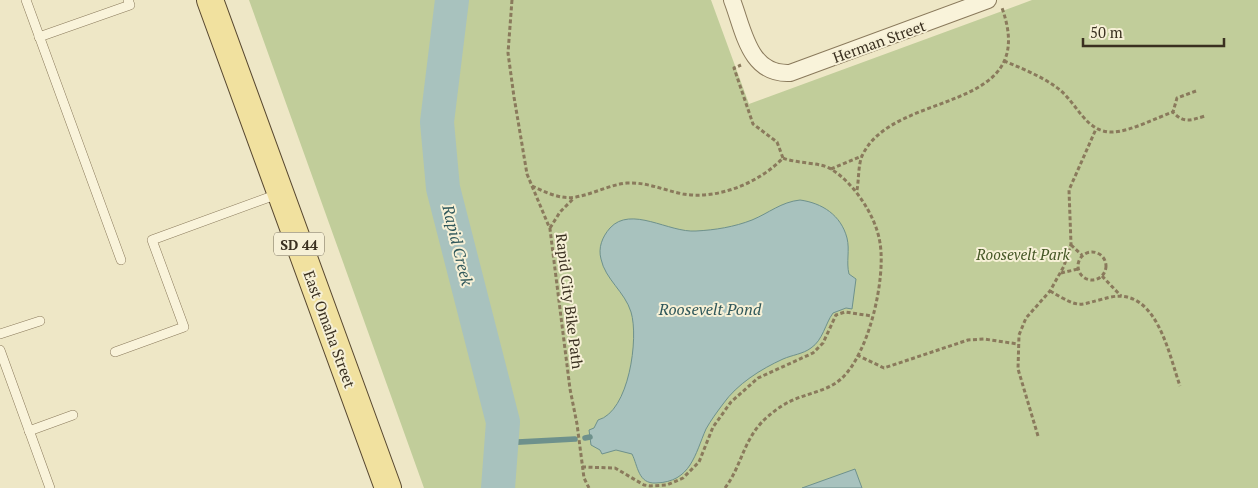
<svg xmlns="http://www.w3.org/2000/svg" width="1258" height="488" font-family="'PT Serif',serif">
<rect width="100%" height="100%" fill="#eee7c6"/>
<polygon fill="#c1cd9a" points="249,0 711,0 749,104 1032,0 1258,0 1258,488 424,488"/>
<g fill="#a8c2be" stroke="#6e918c">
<path d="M800,200C822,203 841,215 847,238C850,250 846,262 849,274L856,279L852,309L846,308L833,313C825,324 823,340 811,348C803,354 792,355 783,359C761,369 737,384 723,404C717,412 711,420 706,429C695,454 691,482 656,483C638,484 638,466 632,454L616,450L602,454L600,450L591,445L589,430L594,428L598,420C629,412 639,338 631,312C625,292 605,279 601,259C598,248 602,237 610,228C631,205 669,233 696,231C715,230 734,227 752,220C769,213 781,202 800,200Z"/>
<polygon points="855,469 862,488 802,488"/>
</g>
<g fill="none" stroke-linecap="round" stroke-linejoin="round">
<g stroke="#6e918c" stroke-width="5.5">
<polyline points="585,438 590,437"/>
<polyline points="501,443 575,439"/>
</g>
<polyline stroke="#a8c2be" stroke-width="34" points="452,0 437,122 443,188 503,422 498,488"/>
<g stroke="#8a7a5c" stroke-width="10">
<g id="service">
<polyline points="26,0 121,260"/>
<polyline points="39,37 130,5 128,0"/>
<polyline points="0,334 40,321"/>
<polyline points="0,350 50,488"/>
<polyline points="115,352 184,327 152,240 278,194"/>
<polyline points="29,431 73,415"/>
</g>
</g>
<g stroke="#8a7a5c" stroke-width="18">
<path id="minor" d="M732,0C744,31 749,75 790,73L988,0"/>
</g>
<g stroke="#584830" stroke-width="28">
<polyline id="primary" points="210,0 388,488"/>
</g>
<g stroke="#8a7a5c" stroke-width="3" stroke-dasharray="4 2.5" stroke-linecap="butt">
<polyline points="512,0 508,53 514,97 527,174 550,229 570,389 577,424 584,478 589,488"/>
<path d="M1004,61C1021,68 1041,76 1056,87C1077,101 1085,134 1114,132C1131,131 1156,118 1173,112"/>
<path d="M1196,91L1177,98L1173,112C1184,124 1191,120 1205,116"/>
<polyline points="831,169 862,156"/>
<path d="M532,186C545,192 561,200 576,197C593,194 609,185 627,183C647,182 663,190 683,194C717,200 759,183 783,158L777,142L753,124L734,68L741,65"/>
<path d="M857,190C859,179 858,166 862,156C893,88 1041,116 1002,8"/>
<polyline points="550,228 560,212 574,198"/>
<polyline points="1071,245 1082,255"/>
<circle cx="1092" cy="266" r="14"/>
<polyline points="1061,273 1078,269"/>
<polyline points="1102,276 1121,296"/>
<path d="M1050,291C1083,310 1076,305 1111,297C1157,288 1169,355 1180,386"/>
<polyline points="857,355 884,368 968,340 984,339 1018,344"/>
<polyline points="1038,436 1018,369 1019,335 1026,318 1050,291 1064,266 1071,244 1069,190 1096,129"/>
<polyline points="582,467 615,468 644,485 650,486 667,485 683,478 699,462 713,427 731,402 758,378 813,353 823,343 836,315 845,312 872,316"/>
<path d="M725,488C741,467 743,442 762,422C769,415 780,406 789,402C806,393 826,392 841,379C869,354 886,279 880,243C876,216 854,183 831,169C820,162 798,164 783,158"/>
</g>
<use href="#service" stroke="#f9f3da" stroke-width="9"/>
<use href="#minor" stroke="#f9f3da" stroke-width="16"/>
<use href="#primary" stroke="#f1e19f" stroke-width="26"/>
</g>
<g text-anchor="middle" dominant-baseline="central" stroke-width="4" stroke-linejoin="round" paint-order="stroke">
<rect fill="#f6f0d6" stroke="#726a57" stroke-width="1" x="274" y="232.5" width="50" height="23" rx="4"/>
<g font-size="14" font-weight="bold" fill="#3a3020">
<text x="299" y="244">SD 44</text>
</g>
<g font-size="15" fill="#3a3020" stroke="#f6f0d6">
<text transform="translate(879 41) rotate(-20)">Herman Street</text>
<text transform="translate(570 301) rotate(83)">Rapid City Bike Path</text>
<text transform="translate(330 329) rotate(70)">East Omaha Street</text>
</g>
<g font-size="15" font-style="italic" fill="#455726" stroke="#f6f0d6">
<text x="1023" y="254">Roosevelt Park</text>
</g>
<g font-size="16" font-style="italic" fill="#2f575a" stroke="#f6f0d6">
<text transform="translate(458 245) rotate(76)">Rapid Creek</text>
<text x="710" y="309">Roosevelt Pond</text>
</g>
</g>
<path d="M1083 38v8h141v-8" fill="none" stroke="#3a3020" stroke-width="2.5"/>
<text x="1090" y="38" font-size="15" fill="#3a3020" stroke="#f6f0d6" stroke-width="4" paint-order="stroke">50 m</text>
</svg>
